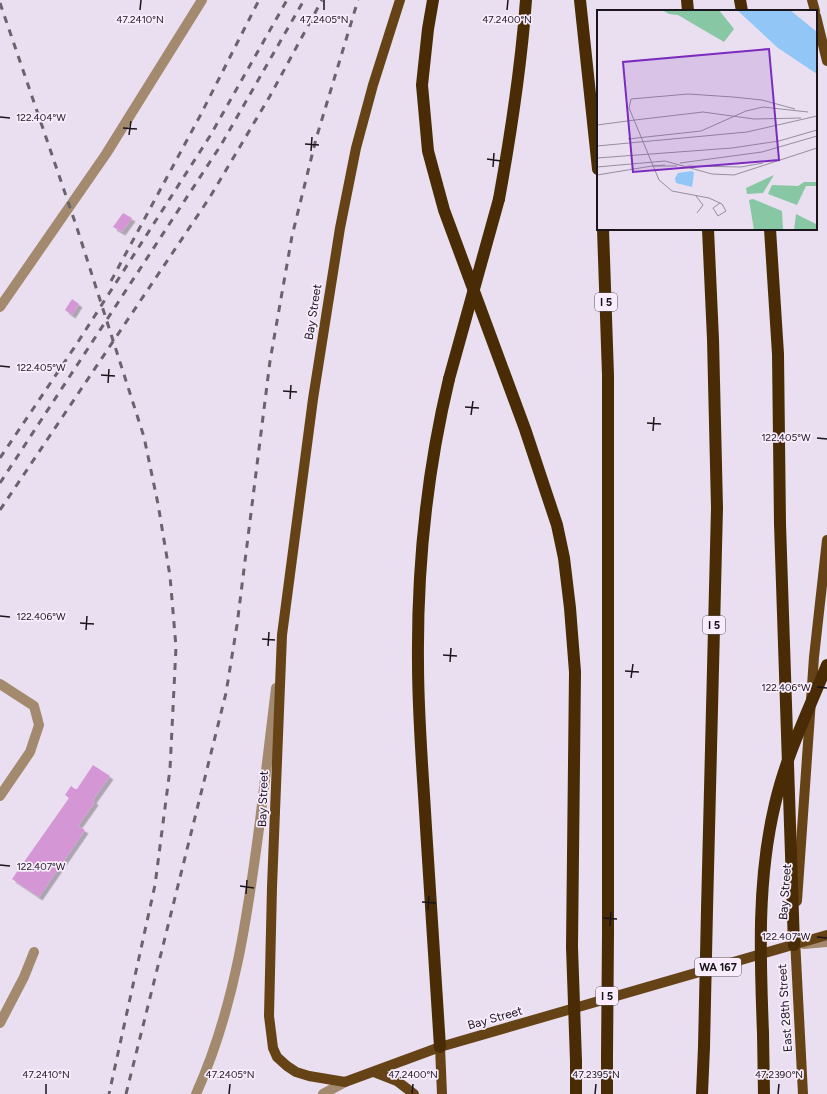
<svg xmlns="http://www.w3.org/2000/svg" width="827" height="1094" font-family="Figtree,sans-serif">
<defs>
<filter id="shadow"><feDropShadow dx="3.5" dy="3.5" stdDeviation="0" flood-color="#0004"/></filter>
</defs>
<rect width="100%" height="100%" fill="#eadff0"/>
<g fill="#d496d4" filter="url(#shadow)">
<polygon points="123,213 132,218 122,232 113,227"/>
<polygon points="72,299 79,304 72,315 65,310"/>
<polygon points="93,765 110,776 93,800 95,802 78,826 85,830 39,897 12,879 69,798 65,795 71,786 75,789 77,789"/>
</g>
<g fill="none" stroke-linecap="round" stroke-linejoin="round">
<g stroke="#a38a6f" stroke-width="10">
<polyline points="0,307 106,154 202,0"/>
<polyline points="0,684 34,706 39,725 30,752 0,796"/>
<polyline points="0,1023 24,977 34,952"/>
</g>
<polyline stroke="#a38a6f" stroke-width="10" points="804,944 827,942"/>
<g stroke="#a38a6f" stroke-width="10">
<path d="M196,1094C235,1008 248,913 260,821C265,777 271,733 276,688"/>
<polyline points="323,1094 345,1082"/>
</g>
<g stroke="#654317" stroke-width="10">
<polyline points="400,0 373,85 356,148 340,228 313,399 282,635 272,887 269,1016 273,1048 277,1057 287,1066 296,1072 309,1076 345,1082 440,1047 827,935"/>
<polyline points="812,0 815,11"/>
<polyline points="816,16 827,61"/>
<polyline points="797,901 814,657 827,540"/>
<polyline points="795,939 803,1094"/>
<polyline points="440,1047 442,1094"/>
<polyline points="374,1072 397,1081 414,1094"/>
</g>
<g stroke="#492c05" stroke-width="12">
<polyline points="433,0 428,29 422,85 428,151 444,210 525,429 557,525 564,558 570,608 575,672 572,947"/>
<polyline points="580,0 598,169"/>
<polyline points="687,0 688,11"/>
<polyline points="740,0 742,11"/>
<path d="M499,199C511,133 521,67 526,0"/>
<polyline points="603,229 608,375 608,934"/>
<polyline points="770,229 778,354 780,524 794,945"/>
<polyline points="707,910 717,508 713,339 708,229"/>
<polyline points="763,1033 764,1094"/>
<path d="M440,1047C435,974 431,901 426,828C423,774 418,718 418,663C417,568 427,471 449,379"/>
<polyline points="607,1057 607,1094"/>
<polyline points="576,1061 576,1094"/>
<polyline points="702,1094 704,1047"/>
</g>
<g stroke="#6a636d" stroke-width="3" stroke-dasharray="7 7" stroke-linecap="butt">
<polyline points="0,3 77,228 144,437 158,504 170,576 176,647 170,769 155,885 109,1094"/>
<polyline points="111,281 200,116 259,0"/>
<polyline points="0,458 76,345 210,136 287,0"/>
<polyline points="0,483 221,145 304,0"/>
<polyline points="0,510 210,197 270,96 322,0"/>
<polyline points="126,1094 226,693 237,625 270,361 292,236 316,139 358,0"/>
</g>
<g stroke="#492c05" stroke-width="12">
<polyline points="449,379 499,199"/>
<polyline points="572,947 576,1061"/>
<path d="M763,1033C760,957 757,879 775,804C786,756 808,711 827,665"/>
<polyline points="704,1047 707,910"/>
<polyline points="607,1057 608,934"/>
</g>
</g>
<path fill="none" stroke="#19151b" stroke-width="1.5" d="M140,10L141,0M324,10V0M507,10L508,0M0,117L10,118M123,128L137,129M129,135L131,121M305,144L319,145M311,151L312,137M487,159L501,161M493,167L494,153M0,366L10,367M101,375L115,376M108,383L109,369M283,391L297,392M290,399L291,385M465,407L479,408M471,415L473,401M647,423L661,424M653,431L654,417M817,438L827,439M0,616L10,617M80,623L94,624M86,630L87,616M262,639L275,640M268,646L269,632M443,655L457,656M450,662L451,648M625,671L639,672M631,678L633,664M817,687L827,688M0,865L10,866M240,886L254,888M246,894L247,880M422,902L436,903M428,910L429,896M603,918L617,919M610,926L611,912M817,937L827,938M46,1094V1084M229,1094L230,1084M412,1094L413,1084M595,1094L596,1084M778,1094L779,1084"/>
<g text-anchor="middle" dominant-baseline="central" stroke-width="3.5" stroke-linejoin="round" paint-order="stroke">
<g fill="#f8ecfd" stroke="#5c565f" stroke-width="1">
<rect x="595" y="293" width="22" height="18" rx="3"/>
<rect x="703" y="616" width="22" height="18" rx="3"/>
<rect x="695" y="958" width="46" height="18" rx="3"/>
<rect x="596" y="987" width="22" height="18" rx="3"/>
</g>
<g font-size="11" font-weight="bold" fill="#19151b">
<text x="606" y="302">I 5</text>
<text x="714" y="625">I 5</text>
<text x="718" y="967">WA 167</text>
<text x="607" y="996">I 5</text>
</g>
<g font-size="12" fill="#19151b" stroke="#f8ecfd">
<text transform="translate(313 312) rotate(-81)">Bay Street</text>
<text transform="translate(263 799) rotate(-88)">Bay Street</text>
<text transform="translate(785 892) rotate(-86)">Bay Street</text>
<text transform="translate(785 1008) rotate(-94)">East 28th Street</text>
<text transform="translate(495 1018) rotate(-16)">Bay Street</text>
</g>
</g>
<g transform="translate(597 10)">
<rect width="220" height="220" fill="#eadff0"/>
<path d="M65,0H122L137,19L127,32L81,5L72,4ZM177,165L166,183L150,184L149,178ZM207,172H220V176H209L200,195L171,184L175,175L201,176ZM156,189L185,201L186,220H157L152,190ZM199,204L219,214L220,220H197Z" fill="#87c7a3"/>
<path d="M140,0H193L220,22V64L181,38ZM95,161L97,163L95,177L79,173L78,168L81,163Z" fill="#92c6f6"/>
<path fill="none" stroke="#968e9b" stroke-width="1" d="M38,110L106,102L157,109L204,108M0,115L38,110M31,129L104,121L149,101L166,97L211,102M0,136L150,122L220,106M0,148L135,138L182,131L220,120M83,153L165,142L220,126M55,156L68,155M90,156L144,157L166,153M0,157L68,151L115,164L137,165L220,138M0,165L55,156H80M99,186L106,195L100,203M123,193L116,198L121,206L129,201L125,194L112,188L75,181L62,170L32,98L34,89L91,84L136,87L165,90L198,99"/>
<path fill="#7b2cbf" fill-opacity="0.15" stroke="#7b2cbf" stroke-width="2" d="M172,39L182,150L36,162L26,52Z"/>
<rect width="220" height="220" fill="none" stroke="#19151b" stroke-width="2"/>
</g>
<g font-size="10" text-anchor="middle" fill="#19151b" stroke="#f8ecfd" stroke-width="3.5" stroke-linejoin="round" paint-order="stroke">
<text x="140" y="23">47.2410°N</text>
<text x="324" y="23">47.2405°N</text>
<text x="507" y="23">47.2400°N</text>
<text x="41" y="121">122.404°W</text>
<text x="41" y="371">122.405°W</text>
<text x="786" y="441">122.405°W</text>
<text x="41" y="620">122.406°W</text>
<text x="786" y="691">122.406°W</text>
<text x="41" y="870">122.407°W</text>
<text x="786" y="940">122.407°W</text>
<text x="46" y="1078">47.2410°N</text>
<text x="230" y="1078">47.2405°N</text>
<text x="413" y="1078">47.2400°N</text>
<text x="596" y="1078">47.2395°N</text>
<text x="779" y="1078">47.2390°N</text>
</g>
</svg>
